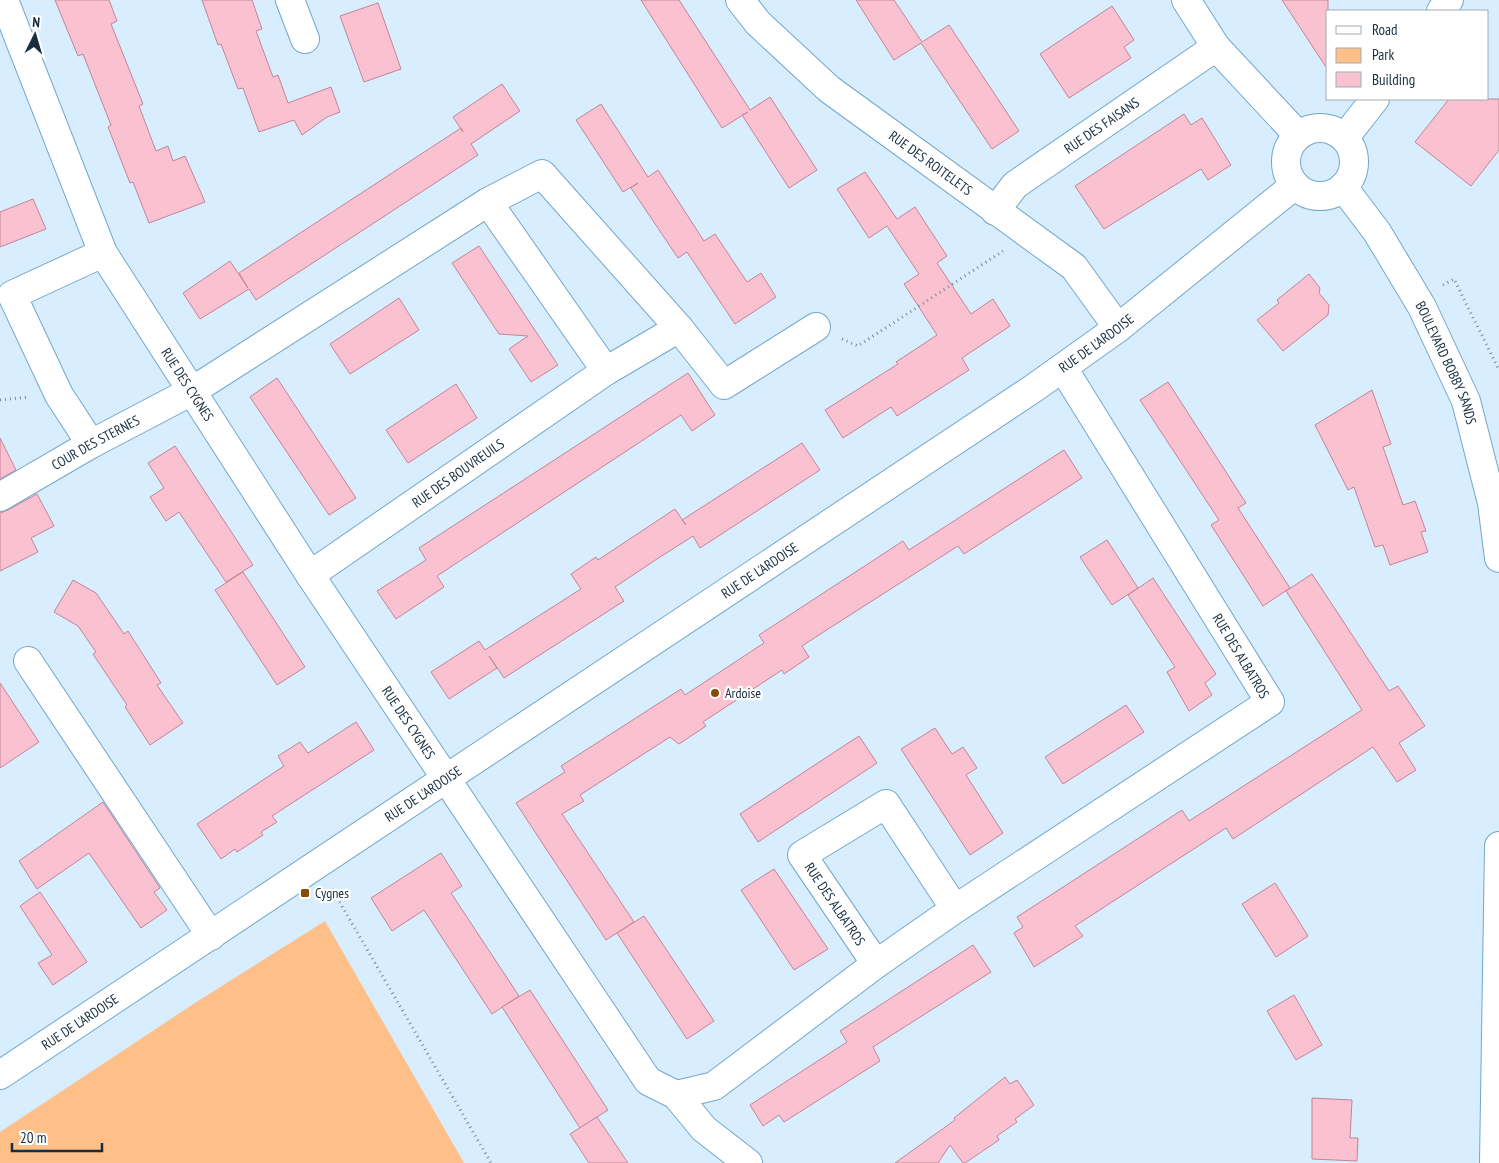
<svg xmlns="http://www.w3.org/2000/svg" width="1499" height="1163" font-family="'PT Sans Narrow',sans-serif">
<rect width="100%" height="100%" fill="#d8edfe"/>
<polygon fill="#febf89" points="325,921 464,1163 0,1163 0,1132 198,1001"/>
<g fill="#fac2d1" stroke="#c38496">
<polygon points="55,0 109,0 117,21 111,24 143,104 139,106 156,151 168,146 173,161 185,156 205,202 149,223 133,182 130,183 108,127 111,125 83,54 78,56"/>
<polygon points="202,0 252,0 262,29 256,31 273,77 278,75 288,103 331,87 340,112 327,117 302,135 294,120 259,132 243,88 238,89 221,44 218,45"/>
<polygon points="641,0 679,0 750,110 770,97 817,170 789,188 742,115 748,112 722,128"/>
<polygon points="856,0 894,0 922,42 949,25 1019,131 992,149 921,43 894,60"/>
<polygon points="1282,0 1328,0 1328,70"/>
<polygon points="378,3 401,69 364,82 340,16"/>
<polygon points="1112,6 1134,40 1124,47 1131,58 1069,98 1040,54"/>
<polygon points="502,84 520,111 471,144 478,155 256,300 249,289 200,319 183,293 230,261 248,288 239,273 461,128 463,132 453,117"/>
<polygon points="1449,99 1499,99 1499,150 1471,186 1415,142"/>
<polygon points="601,104 648,177 658,170 704,241 715,234 747,282 761,273 776,297 735,324 687,252 678,258 631,188 638,183 623,192 576,120"/>
<polygon points="1184,114 1191,125 1202,118 1231,165 1208,180 1201,169 1104,229 1075,186"/>
<polygon points="865,172 897,219 915,207 947,256 937,263 971,314 993,299 1010,326 962,358 969,370 897,416 891,407 843,438 825,410 898,364 896,362 937,335 904,284 919,274 887,226 869,238 837,189"/>
<polygon points="33,199 46,229 0,247 0,212"/>
<polygon points="479,246 558,365 531,382 509,349 528,336 499,334 452,263"/>
<polygon points="1309,274 1320,288 1319,293 1329,305 1328,315 1283,351 1257,320 1279,303 1277,300"/>
<polygon points="399,298 419,330 350,374 330,344"/>
<polygon points="688,373 715,415 692,431 681,415 437,576 444,587 396,619 377,591 426,560 419,548"/>
<polygon points="277,378 356,498 329,515 250,397"/>
<polygon points="1168,382 1246,503 1238,508 1290,588 1263,606 1211,525 1219,520 1140,400"/>
<polygon points="456,384 477,418 408,463 386,430"/>
<polygon points="1372,390 1391,444 1383,447 1403,505 1415,501 1426,531 1421,532 1428,552 1390,565 1383,545 1375,547 1354,487 1348,490 1315,425"/>
<polygon points="0,438 16,470 0,479"/>
<polygon points="802,443 820,470 700,548 693,536 657,559 615,587 624,601 504,678 489,656 497,668 449,699 431,672 479,641 485,650 581,589 571,574 596,557 598,560 675,509 686,525 682,520"/>
<polygon points="175,446 253,565 226,582 179,512 166,521 150,497 164,488 148,463"/>
<polygon points="1064,450 1082,478 964,554 958,546 825,631 802,646 809,657 784,674 782,670 703,722 706,726 679,744 670,737 580,795 584,801 562,814 634,922 606,940 516,803 565,772 561,766 681,689 685,695 764,643 759,635 903,541 909,550"/>
<polygon points="37,494 54,526 31,538 38,552 0,571 0,513 8,510"/>
<polygon points="1107,540 1138,588 1112,605 1080,557"/>
<polygon points="243,572 305,667 277,685 215,590"/>
<polygon points="1312,574 1389,691 1398,686 1425,726 1399,743 1416,770 1397,782 1373,747 1233,839 1226,828 1169,865 1075,926 1083,936 1034,967 1014,933 1023,927 1017,917 1182,810 1189,821 1362,710 1286,591"/>
<polygon points="1153,578 1216,674 1205,683 1212,695 1189,711 1167,672 1175,667 1128,595"/>
<polygon points="73,580 96,593 124,634 128,631 161,683 157,685 183,723 150,745 125,707 127,705 93,654 96,652 78,626 54,612"/>
<polygon points="0,683 39,742 0,768"/>
<polygon points="1126,705 1144,732 1063,784 1045,757"/>
<polygon points="356,722 374,750 272,816 277,822 261,832 263,835 237,852 235,849 221,859 197,824 284,766 278,756 300,742 308,753"/>
<polygon points="935,728 952,754 963,747 977,768 966,775 1003,833 970,855 901,749"/>
<polygon points="859,736 877,763 758,842 740,814"/>
<polygon points="103,802 160,888 154,892 167,910 141,928 89,853 37,889 19,861"/>
<polygon points="441,853 462,886 451,893 519,996 492,1014 424,910 392,931 371,898"/>
<polygon points="774,869 828,949 794,970 741,890"/>
<polygon points="1275,883 1308,936 1276,957 1242,904"/>
<polygon points="40,892 87,962 53,985 38,963 52,955 20,906"/>
<polygon points="644,916 714,1021 687,1039 617,933"/>
<polygon points="973,945 991,972 873,1047 880,1061 784,1122 779,1115 763,1126 750,1105 847,1042 840,1031"/>
<polygon points="530,990 608,1110 580,1128 502,1007"/>
<polygon points="1294,995 1322,1045 1296,1060 1267,1011"/>
<polygon points="1005,1077 1010,1084 1017,1080 1034,1105 1015,1119 1017,1122 997,1136 999,1140 965,1163 963,1163 950,1145 938,1163 895,1163 955,1120 954,1118"/>
<polygon points="1312,1098 1352,1100 1350,1138 1358,1138 1357,1161 1312,1159"/>
<polygon points="597,1117 614,1142 628,1163 589,1163 570,1134"/>
</g>
<g fill="none" stroke-linecap="round" stroke-linejoin="round">
<g stroke="#72a7ce" stroke-width="30">
<g id="minor">
<path id="s1" d="M4,0L103,253L310,575L648,1081L676,1095L704,1129L748,1163"/>
<polyline points="290,0 305,39"/>
<path id="s2" d="M740,0L758,23L829,89L1074,267L1118,328"/>
<polyline points="1186,0 1216,47 1298,135"/>
<polyline points="1441,11 1449,0"/>
<circle cx="1320" cy="162" r="34"/>
<polyline points="1345,137 1375,99"/>
<path id="s3" d="M1343,187L1377,232L1422,307L1466,401L1492,503L1499,558"/>
<polyline points="488,202 606,371"/>
<path id="s4" d="M995,211L1015,185L1216,47"/>
<polyline points="679,328 724,385 816,327"/>
<polyline points="91,444 59,395 12,295 103,253"/>
<path id="s5" d="M0,497L91,444L192,391L488,202L542,174L679,328L606,371L310,575"/>
<polyline points="28,661 211,936"/>
<polyline points="876,964 802,855 886,804 955,909"/>
<path id="s6" d="M0,1075L1034,388L1118,328L1295,185"/>
<polyline points="676,1095 714,1086 876,964 955,909 1270,702 1063,368"/>
<polyline points="1494,1163 1499,846"/>
</g>
</g>
<g stroke="#768c9c" stroke-width="3" stroke-dasharray="1 4" stroke-linecap="butt">
<polyline points="1443,285 1454,279 1499,370"/>
<polyline points="842,339 858,346 1003,251"/>
<polyline points="0,400 29,397"/>
<polyline points="332,889 491,1163"/>
</g>
<use href="#minor" stroke="#fff" stroke-width="28"/>
</g>
<g fill="#874c06" stroke="#fff" stroke-width="2">
<circle cx="715" cy="693" r="5"/>
<rect x="300" y="888" width="10" height="10" rx="2.5"/>
</g>
<g text-anchor="middle" dominant-baseline="central" stroke-width="4.5" stroke-linejoin="round" paint-order="stroke">
<g font-size="14" fill="#182e3e" stroke="#fff">
<text stroke="none"><textPath href="#s4" startOffset="138">RUE DES FAISANS</textPath></text>
<text stroke="none"><textPath href="#s2" startOffset="252">RUE DES ROITELETS</textPath></text>
<text stroke="none"><textPath href="#s6" startOffset="1318">RUE DE L'ARDOISE</textPath></text>
<text stroke="none"><textPath href="#s3" startOffset="205">BOULEVARD BOBBY SANDS</textPath></text>
<text stroke="none"><textPath href="#s1" startOffset="428">RUE DES CYGNES</textPath></text>
<text stroke="none"><textPath href="#s5" startOffset="110">COUR DES STERNES</textPath></text>
<text transform="translate(458 473) rotate(-35)">RUE DES BOUVREUILS</text>
<text stroke="none"><textPath href="#s6" startOffset="912">RUE DE L'ARDOISE</textPath></text>
<text transform="translate(1241 656) rotate(59)">RUE DES ALBATROS</text>
<text stroke="none"><textPath href="#s1" startOffset="832">RUE DES CYGNES</textPath></text>
<text stroke="none"><textPath href="#s6" startOffset="508">RUE DE L'ARDOISE</textPath></text>
<text transform="translate(835 904) rotate(56)">RUE DES ALBATROS</text>
<text stroke="none"><textPath href="#s6" startOffset="96">RUE DE L'ARDOISE</textPath></text>
</g>
<g font-size="14" fill="#182e3e" stroke="#fff" text-anchor="start">
<text x="725" y="693">Ardoise</text>
<text x="315" y="893">Cygnes</text>
</g>
</g>
<rect x="1326" y="10" width="162" height="90" fill="#ffffff" stroke="#a3abb2"/>
<rect x="1336" y="26" width="25" height="8" fill="#ffffff" stroke="#a3abb2"/>
<text x="1372" y="35" font-size="15" fill="#182e3e">Road</text>
<rect x="1336" y="48" width="25" height="15" fill="#febf89" stroke="#a3abb2"/>
<text x="1372" y="60" font-size="15" fill="#182e3e">Park</text>
<rect x="1336" y="72" width="25" height="15" fill="#fac2d1" stroke="#a3abb2"/>
<text x="1372" y="85" font-size="15" fill="#182e3e">Building</text>
<g transform="translate(35 35) rotate(5)" stroke="#ffffff" stroke-width="4" paint-order="stroke">
<path d="M0-4L9 19L0 12L-9 19Z" fill="#182e3e"/>
<text y="-8" font-size="14" font-weight="bold" text-anchor="middle" fill="#182e3e">N</text>
</g>
<path d="M12 1143v8h90v-8" fill="none" stroke="#182e3e" stroke-width="2.5"/>
<text x="20" y="1143" font-size="15" fill="#182e3e" stroke="#ffffff" stroke-width="4" paint-order="stroke">20 m</text>
</svg>
